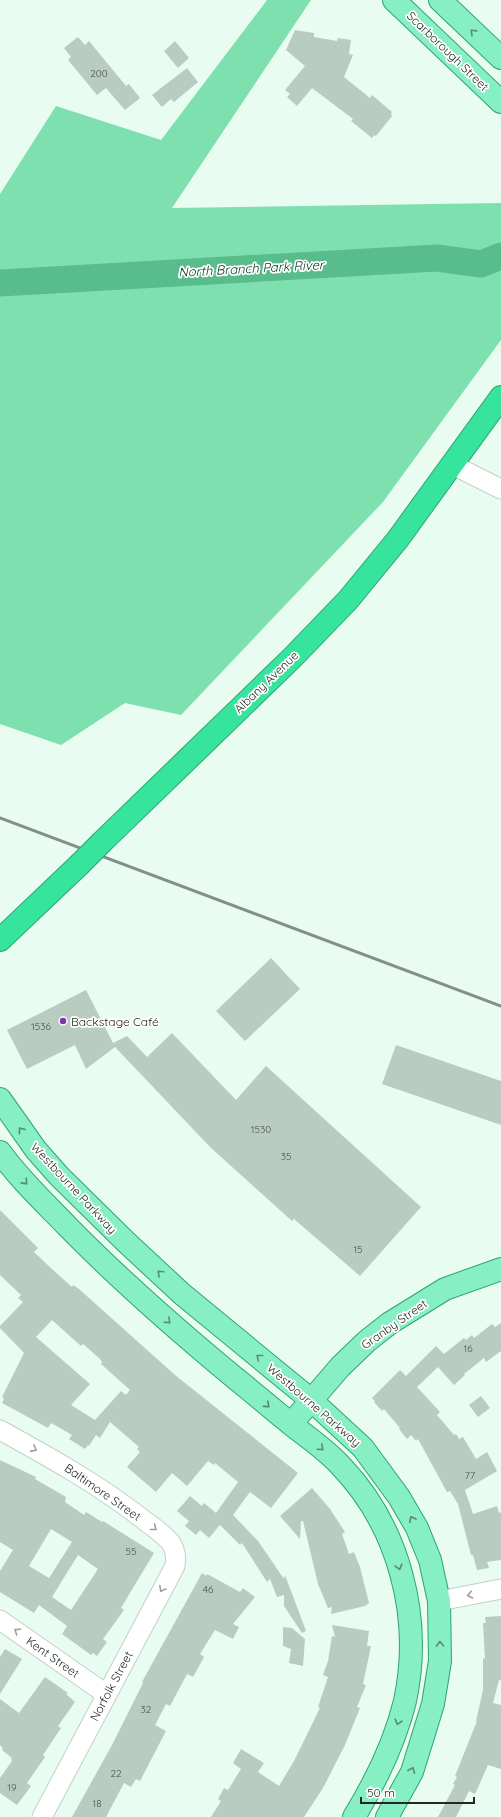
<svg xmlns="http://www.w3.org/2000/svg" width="501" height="1817" font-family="Quicksand,sans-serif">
<rect width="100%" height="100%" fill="#e9fcf1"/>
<polygon fill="#7fe0af" points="267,0 311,0 172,208 501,203 501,340 383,502 181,715 125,703 61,745 0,724 0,194 56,106 161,140"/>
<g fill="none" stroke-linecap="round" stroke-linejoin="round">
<polyline stroke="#58bc8b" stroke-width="27" points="0,283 437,258 481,264 501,256"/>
</g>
<g fill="#b9ccc1" fill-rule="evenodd">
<polygon points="295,30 314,33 314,37 337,41 338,38 351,40 349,54 353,55 344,77 370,98 372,95 392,112 391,114 392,116 376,136 374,135 372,138 351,121 353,119 312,88 297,106 287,97 290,94 285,90 305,66 286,50"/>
<polygon points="78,37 85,45 89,41 126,86 129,84 140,98 125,110 106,88 97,95 68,60 71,57 64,48"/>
<polygon points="175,41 189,58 178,68 164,51"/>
<polygon points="187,68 198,82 174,102 171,99 162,107 152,95"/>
<polygon points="271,958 300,989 245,1041 216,1011"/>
<polygon points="86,990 113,1043 127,1036 147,1057 172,1033 236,1100 266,1066 421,1207 360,1276 294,1219 292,1221 211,1148 115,1047 86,1069 75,1045 27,1069 7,1030"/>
<polygon points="396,1045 501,1081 501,1125 382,1084"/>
<path d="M0,1210L38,1248L34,1252L52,1269L72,1287L73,1285L79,1289L175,1375L298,1473L271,1508L250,1492L233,1515L258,1541L284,1579L285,1575L306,1631L302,1633L284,1606V1595L277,1597L270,1579L267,1582L242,1543L240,1545L220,1525L209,1538L200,1530L196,1535L185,1526L189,1521L177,1511L190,1496L202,1506L204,1503L216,1513L238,1482L215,1463L214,1465L208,1461L187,1486L172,1473L156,1492L127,1467L140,1452L137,1449L139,1447L110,1422L100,1438L96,1435L89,1446L88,1445L85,1449L69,1439L72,1435L51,1423L48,1428L2,1403L4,1399L2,1397L24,1353L0,1328V1326L23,1302L18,1298L21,1295L0,1275ZM52,1320L81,1346L83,1344L100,1359L102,1362L101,1364L130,1390L125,1396L126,1395L121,1391L95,1420L71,1405L90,1384L36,1337Z"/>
<polygon points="501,1323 501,1351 486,1362 484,1358 464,1374 465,1375 454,1385 438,1367 417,1387 440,1412 437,1415 454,1435 456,1434 459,1439 463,1437 476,1459 487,1452 497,1471 465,1490 473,1514 497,1506 499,1513 501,1512 501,1560 487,1562 489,1568 477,1570 473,1555 471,1555 458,1504 450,1491 447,1492 418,1439 416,1441 411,1435 407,1439 399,1429 400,1428 384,1409 382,1411 374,1402 375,1401 372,1398 400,1370 406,1376 436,1346 444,1354 464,1338 466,1340 472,1335 474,1338 492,1324 495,1327"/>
<polygon points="481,1396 490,1408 478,1417 469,1405"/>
<path d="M0,1460L36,1477L35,1479L66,1497L65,1502L84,1515L86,1512L102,1522L103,1521L154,1553L121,1608L124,1610L103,1639L107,1642L97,1656L93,1653L91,1655L62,1634L67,1626L39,1605L34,1613L0,1592V1571L13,1550L0,1542ZM51,1529L72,1542L49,1578L29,1566ZM78,1555L98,1569L71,1610L52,1597Z"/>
<polygon points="312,1488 330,1509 345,1532 342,1534 349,1554 354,1552 360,1567 369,1603 365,1606 331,1614 332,1607 328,1608 318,1584 303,1521 301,1521 300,1539 280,1516"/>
<polygon points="202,1573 206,1576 207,1574 240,1592 243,1588 255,1597 233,1624 239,1627 233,1639 215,1630 200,1654 204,1657 193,1677 187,1674 170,1706 166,1704 155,1725 166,1731 140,1781 136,1779 131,1787 124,1783 106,1817 72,1817 112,1745 143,1683 142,1682"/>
<polygon points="501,1616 501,1680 499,1680 493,1703 501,1705 501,1769 488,1765 475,1794 469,1791 456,1817 438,1817 455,1785 453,1784 457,1777 455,1776 477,1721 476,1721 483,1690 483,1658 485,1659 483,1623 486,1623 485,1617"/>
<polygon points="332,1625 369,1631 367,1646 371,1646 363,1684 366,1685 357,1707 360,1708 345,1745 323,1788 304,1817 211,1817 221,1801 218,1799 224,1788 228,1790 241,1769 233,1763 241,1749 264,1763 258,1772 279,1786 294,1761 320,1708 318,1707 328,1677 323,1675 328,1661 332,1636 335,1637"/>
<polygon points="283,1627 292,1628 305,1639 303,1666 289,1663 291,1649 283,1646"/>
<polygon points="5,1649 22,1659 0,1694 0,1657"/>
<polygon points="45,1677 68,1693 66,1694 75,1702 58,1726 61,1728 43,1755 45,1757 27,1783 31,1786 17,1805 0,1793 0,1778 12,1761 11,1759 12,1758 2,1750 3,1748 0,1745 0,1699 19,1713"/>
</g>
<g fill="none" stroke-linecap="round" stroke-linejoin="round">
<g stroke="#c0d2c7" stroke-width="21">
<g id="minor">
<polyline points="453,465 501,489"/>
<path d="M0,1430C49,1457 96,1483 140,1517C150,1525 163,1533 171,1543C176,1551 176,1557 175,1566L42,1817"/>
<polyline points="439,1601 501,1589"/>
<polyline points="0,1620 106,1694"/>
</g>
</g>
<g stroke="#30a373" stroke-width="24">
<g id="major">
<polyline points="394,0 501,102"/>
<polyline points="440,0 501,58"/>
<polyline points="0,1099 36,1150 59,1176 126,1242 182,1294 311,1400 363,1448 399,1497 417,1528 430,1560 439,1601 440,1661 433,1704 412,1772 387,1817"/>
<path d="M0,1152C20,1180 45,1203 68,1227C121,1281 177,1330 235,1378C254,1393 272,1409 291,1424C307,1437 325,1449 340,1465C399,1526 423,1617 405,1701C395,1742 376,1781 354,1817"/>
<polyline points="291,1424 340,1367 367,1341 390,1323 445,1289 501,1269"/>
</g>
</g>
<g stroke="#30a373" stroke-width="24">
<g id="highway">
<polyline points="102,842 292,658 348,600 398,539 501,397"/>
<polyline points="0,940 79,865"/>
</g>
</g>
<use href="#minor" stroke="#fff" stroke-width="19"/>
<use href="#major" stroke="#87efc4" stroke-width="22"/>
<use href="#highway" stroke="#37e49d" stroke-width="22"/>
<polyline stroke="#839088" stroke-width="3" points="0,818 501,1006"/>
<g stroke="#30a373" stroke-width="24" stroke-linecap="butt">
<polyline id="highway-bridge" points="79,865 102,842"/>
</g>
<use href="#highway-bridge" stroke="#37e49d" stroke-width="22"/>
</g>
<defs><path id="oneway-chevron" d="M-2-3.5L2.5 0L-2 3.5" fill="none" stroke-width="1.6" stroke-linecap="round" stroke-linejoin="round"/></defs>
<g stroke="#548c74">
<use href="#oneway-chevron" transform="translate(473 32) rotate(-136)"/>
<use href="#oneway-chevron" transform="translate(21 1130) rotate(-127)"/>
<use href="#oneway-chevron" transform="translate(25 1182) rotate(48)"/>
<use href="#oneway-chevron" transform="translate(160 1273) rotate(-137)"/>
<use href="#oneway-chevron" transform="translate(168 1321) rotate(42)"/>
<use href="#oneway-chevron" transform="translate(259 1357) rotate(-141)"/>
<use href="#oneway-chevron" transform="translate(267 1405) rotate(40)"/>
<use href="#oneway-chevron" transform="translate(321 1448) rotate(42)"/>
<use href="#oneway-chevron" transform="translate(412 1519) rotate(-119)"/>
<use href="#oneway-chevron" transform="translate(399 1567) rotate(74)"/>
<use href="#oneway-chevron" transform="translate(440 1644) rotate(-91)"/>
<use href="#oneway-chevron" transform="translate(398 1722) rotate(106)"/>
<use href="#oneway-chevron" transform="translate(412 1770) rotate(-68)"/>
</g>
<g stroke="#9c9f9d">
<use href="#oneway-chevron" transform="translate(34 1449) rotate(29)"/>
<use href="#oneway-chevron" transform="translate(154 1528) rotate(38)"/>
<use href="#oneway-chevron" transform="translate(162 1589) rotate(118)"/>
<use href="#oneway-chevron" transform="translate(470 1595) rotate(168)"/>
<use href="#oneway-chevron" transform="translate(17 1631) rotate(-146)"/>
</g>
<circle fill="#7d35a7" stroke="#fff" stroke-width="1.5" cx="63" cy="1021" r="4"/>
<g text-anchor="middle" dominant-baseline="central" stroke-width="3.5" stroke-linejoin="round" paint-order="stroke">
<g font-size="10" fill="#48524c">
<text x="99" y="73">200</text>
<text x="41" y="1026">1536</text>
<text x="261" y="1129">1530</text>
<text x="286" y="1156">35</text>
<text x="358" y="1249">15</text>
<text x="468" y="1348">16</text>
<text x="470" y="1475">77</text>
<text x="131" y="1551">55</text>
<text x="208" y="1589">46</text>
<text x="146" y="1709">32</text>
<text x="116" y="1773">22</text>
<text x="12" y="1787">19</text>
<text x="97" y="1803">18</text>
</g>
<g font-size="12" fill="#222925" stroke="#fff">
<text transform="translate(448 51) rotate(44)">Scarborough Street</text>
<text transform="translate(266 682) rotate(-44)">Albany Avenue</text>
<text transform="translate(74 1188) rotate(47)">Westbourne Parkway</text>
<text transform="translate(394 1324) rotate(-35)">Granby Street</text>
<text transform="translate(314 1405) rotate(41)">Westbourne Parkway</text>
<text transform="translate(103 1492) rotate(35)">Baltimore Street</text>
<text transform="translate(53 1657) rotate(35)">Kent Street</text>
<text transform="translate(111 1686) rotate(-62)">Norfolk Street</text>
</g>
<g font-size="12" fill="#222925" stroke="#fff" text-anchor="start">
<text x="71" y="1021">Backstage Café</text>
</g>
<g font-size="13" font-style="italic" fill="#04321f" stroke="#fff">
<text transform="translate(251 268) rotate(-3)">North Branch Park River</text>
</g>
</g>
<path d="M361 1797v6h113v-6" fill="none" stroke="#222925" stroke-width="2"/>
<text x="367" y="1797" font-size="12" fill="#222925" stroke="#ffffff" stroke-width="3" paint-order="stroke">50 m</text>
</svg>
